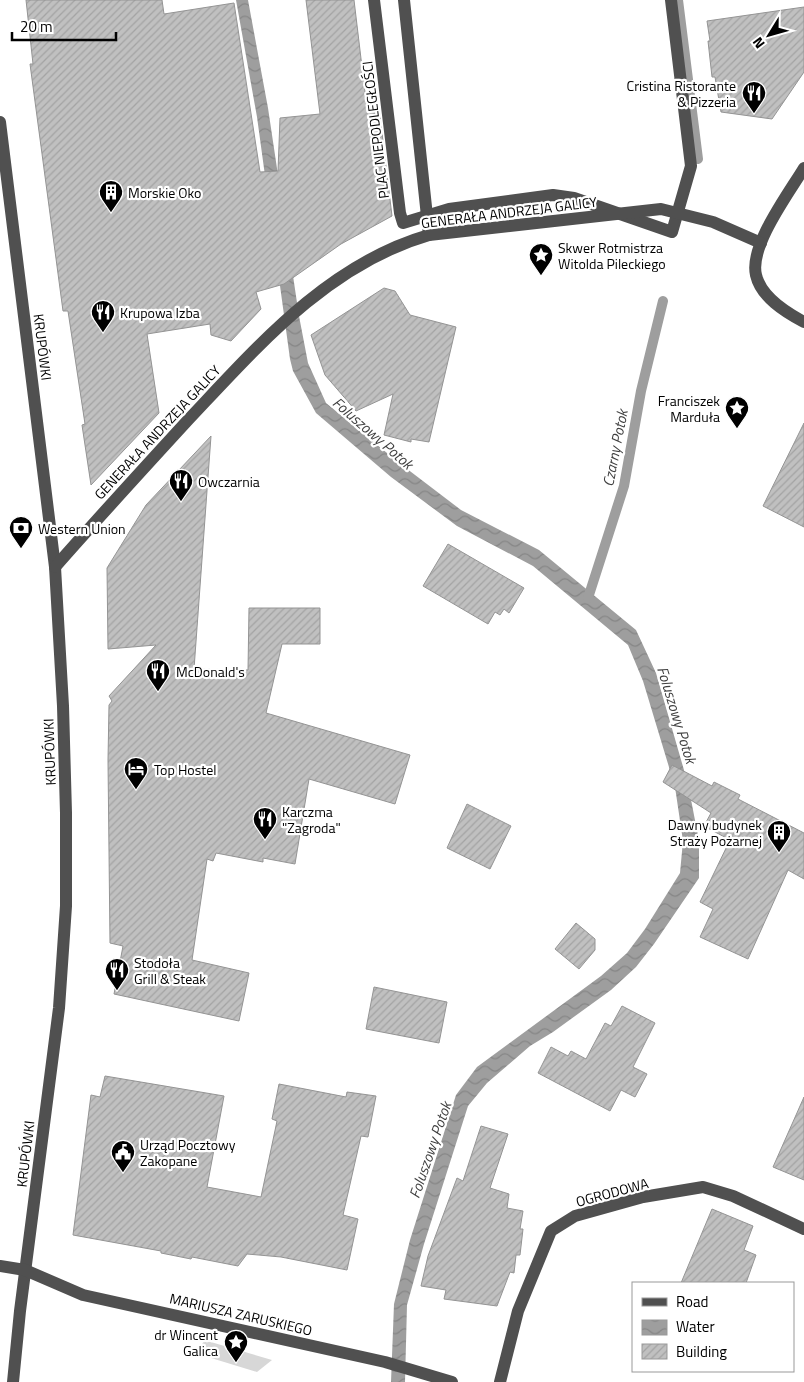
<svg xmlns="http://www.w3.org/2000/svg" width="804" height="1382" font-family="'Titillium Web',sans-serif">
<defs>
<pattern id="water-waves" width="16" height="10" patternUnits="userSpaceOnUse" patternTransform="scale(1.25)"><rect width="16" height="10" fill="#9e9e9e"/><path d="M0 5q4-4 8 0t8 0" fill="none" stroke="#868686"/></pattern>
<pattern id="building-hatch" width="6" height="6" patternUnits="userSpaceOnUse" patternTransform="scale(1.25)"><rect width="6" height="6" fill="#c0c0c0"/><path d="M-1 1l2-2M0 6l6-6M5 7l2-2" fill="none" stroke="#a3a3a3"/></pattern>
</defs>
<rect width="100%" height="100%" fill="#fff"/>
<polygon fill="#d7d7d7" points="204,1340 272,1360 257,1372 198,1354"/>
<polygon fill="url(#water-waves)" points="236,0 248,0 268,108 299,316 308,363 326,403 398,462 461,510 539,550 636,630 656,673 688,784 699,841 699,878 654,944 636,967 611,990 553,1032 530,1046 487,1083 468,1106 424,1244 407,1305 405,1382 391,1382 394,1304 410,1240 456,1095 477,1067 601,976 627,953 645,929 680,873 683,841 675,787 643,681 628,645 533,566 457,526 391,477 316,413 293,371 290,359 257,117"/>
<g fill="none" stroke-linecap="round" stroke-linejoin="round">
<g stroke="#9e9e9e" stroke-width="10">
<polyline points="678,0 698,159"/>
<polyline points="588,598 624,486 641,391 663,301"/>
</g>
</g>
<g fill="url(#building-hatch)" stroke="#949494">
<polygon points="26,0 162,0 164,14 234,3 260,172 278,171 280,118 320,114 306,0 354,0 367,109 379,108 392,216 341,244 284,284 256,292 261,309 231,341 211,335 210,324 147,334 159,413 91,485 82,425 85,424 68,311 63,311 30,64 33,64"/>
<polygon points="804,7 804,72 772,119 721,112 715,77 712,77 708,41 710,41 707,21"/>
<polygon points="384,288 395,291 410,315 456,327 429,442 411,439 411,442 384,435 393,394 356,411 325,375 311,335"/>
<polygon points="804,423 804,527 763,506"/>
<polygon points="211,436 194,669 248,670 249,608 320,608 320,644 282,644 266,713 410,755 395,804 309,779 295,864 263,858 263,862 216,853 213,861 207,859 192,960 249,973 239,1021 114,994 123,946 110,943 108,760 109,705 112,701 109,696 156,645 108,649 107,568 146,505"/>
<polygon points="448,544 524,588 509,613 504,609 500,615 495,612 488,624 423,586"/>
<polygon points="672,765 712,786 714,782 740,795 738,799 804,833 804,879 788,870 748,959 700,937 713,909 700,902 730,840 704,826 711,813 663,782"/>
<polygon points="467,804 511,826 490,869 447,848"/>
<polygon points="576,923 595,939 595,950 579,969 555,949"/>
<polygon points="374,987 447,1002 439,1043 366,1029"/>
<polygon points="622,1006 655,1023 633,1067 647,1074 635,1097 621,1090 610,1111 538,1073 551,1047 568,1056 571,1051 586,1059 605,1023 611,1026"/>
<polygon points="105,1076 224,1096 207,1187 261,1197 277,1121 272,1119 279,1084 346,1097 347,1092 376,1096 368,1137 361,1136 343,1215 358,1219 347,1270 281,1257 247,1254 238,1266 192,1257 191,1259 161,1253 161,1251 73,1235 91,1095 100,1097"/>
<polygon points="804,1097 804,1180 773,1167"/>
<polygon points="481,1126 508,1134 490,1188 509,1194 507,1208 523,1211 520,1229 523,1229 520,1255 516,1255 514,1273 510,1272 497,1306 444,1299 446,1290 421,1286 428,1256 457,1178 463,1181"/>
<polygon points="712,1209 753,1226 744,1250 756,1255 746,1283 681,1283"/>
</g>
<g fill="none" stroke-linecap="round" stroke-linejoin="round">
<g stroke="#505050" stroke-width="12">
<polyline points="374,0 400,213 403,223 449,209 553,195 574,198 672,232 691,166 671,0"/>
<polyline points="404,0 429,235"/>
<polyline points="0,122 55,567 63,706 66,813 66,906 59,1008 20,1311 13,1382"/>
<path d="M804,168C789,193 749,246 756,275C761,297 785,312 804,322"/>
<path d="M55,567C99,517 143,469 188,420C257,347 328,264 429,235L661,209L713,222L761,243"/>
<polyline points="0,1266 25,1270 83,1295 385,1362 452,1382"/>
<polyline points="500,1382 518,1311 551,1231 575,1216 643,1197 703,1187 733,1196 804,1229"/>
</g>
</g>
<defs>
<g id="restaurant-pin" transform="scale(1.25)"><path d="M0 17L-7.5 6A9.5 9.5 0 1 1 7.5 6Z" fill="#000" stroke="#fff"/><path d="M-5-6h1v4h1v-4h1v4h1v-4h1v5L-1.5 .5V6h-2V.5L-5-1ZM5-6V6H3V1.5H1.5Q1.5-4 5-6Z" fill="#fff"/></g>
<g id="building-pin" transform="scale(1.25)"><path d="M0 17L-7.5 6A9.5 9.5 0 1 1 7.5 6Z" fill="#000" stroke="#fff"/><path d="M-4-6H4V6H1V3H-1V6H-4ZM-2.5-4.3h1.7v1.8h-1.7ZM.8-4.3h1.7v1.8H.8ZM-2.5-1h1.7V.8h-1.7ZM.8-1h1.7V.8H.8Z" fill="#fff"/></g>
<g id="sight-pin" transform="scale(1.25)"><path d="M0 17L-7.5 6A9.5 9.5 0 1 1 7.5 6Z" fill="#000" stroke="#fff"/><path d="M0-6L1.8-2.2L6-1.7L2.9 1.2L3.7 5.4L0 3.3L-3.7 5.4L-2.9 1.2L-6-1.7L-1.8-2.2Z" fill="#fff"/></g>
<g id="bank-pin" transform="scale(1.25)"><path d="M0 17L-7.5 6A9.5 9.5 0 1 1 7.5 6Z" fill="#000" stroke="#fff"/><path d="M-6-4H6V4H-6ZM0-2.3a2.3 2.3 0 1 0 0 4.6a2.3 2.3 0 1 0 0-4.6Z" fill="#fff"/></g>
<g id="hotel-pin" transform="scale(1.25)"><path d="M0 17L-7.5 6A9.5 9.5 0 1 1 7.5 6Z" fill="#000" stroke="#fff"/><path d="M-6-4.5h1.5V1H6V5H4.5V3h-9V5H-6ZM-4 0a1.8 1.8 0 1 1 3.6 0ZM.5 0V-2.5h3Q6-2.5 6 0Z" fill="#fff"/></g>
<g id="civic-pin" transform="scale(1.25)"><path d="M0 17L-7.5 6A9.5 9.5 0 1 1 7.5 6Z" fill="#000" stroke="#fff"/><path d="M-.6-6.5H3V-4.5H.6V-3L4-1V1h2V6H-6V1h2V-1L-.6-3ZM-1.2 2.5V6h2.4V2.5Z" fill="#fff"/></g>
</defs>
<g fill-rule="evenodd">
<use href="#restaurant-pin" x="754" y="93"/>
<use href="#building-pin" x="111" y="192"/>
<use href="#sight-pin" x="541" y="255"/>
<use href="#restaurant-pin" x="103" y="312"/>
<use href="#sight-pin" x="737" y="408"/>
<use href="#restaurant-pin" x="181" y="481"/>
<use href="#bank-pin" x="21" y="528"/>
<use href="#restaurant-pin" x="158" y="671"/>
<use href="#hotel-pin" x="136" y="769"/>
<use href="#restaurant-pin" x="265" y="819"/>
<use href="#building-pin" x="779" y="832"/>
<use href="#restaurant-pin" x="117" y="970"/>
<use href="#civic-pin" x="123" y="1152"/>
<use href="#sight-pin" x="236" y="1342"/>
</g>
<g text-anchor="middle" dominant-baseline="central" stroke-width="4.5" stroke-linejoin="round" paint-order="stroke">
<g font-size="14" fill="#000" stroke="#fff" text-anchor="start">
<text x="736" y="85" text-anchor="end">Cristina Ristorante<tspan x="736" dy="16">&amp; Pizzeria</tspan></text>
<text x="128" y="192">Morskie Oko</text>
<text x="558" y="247">Skwer Rotmistrza<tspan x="558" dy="16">Witolda Pileckiego</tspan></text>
<text x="120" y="312">Krupowa Izba</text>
<text x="720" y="400" text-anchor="end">Franciszek<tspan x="720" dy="16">Marduła</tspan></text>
<text x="198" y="481">Owczarnia</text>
<text x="38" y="528">Western Union</text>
<text x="176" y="671">McDonald's</text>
<text x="154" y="769">Top Hostel</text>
<text x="282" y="811">Karczma<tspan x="282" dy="16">"Zagroda"</tspan></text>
<text x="762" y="824" text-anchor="end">Dawny budynek<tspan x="762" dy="16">Straży Pożarnej</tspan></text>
<text x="134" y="962">Stodoła<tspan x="134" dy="16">Grill &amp; Steak</tspan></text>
<text x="140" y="1144">Urząd Pocztowy<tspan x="140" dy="16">Zakopane</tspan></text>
<text x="218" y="1334" text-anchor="end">dr Wincent<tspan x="218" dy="16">Galica</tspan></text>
</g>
<g font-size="14" fill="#000" stroke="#fff">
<text transform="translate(375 130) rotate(-97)">PLAC NIEPODLEGŁOŚCI</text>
<text transform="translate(509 212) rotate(-7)">GENERAŁA ANDRZEJA GALICY</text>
<text transform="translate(43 347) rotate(83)">KRUPÓWKI</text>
<text transform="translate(157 432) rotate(-47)">GENERAŁA ANDRZEJA GALICY</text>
<text transform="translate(49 752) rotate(-92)">KRUPÓWKI</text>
<text transform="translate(25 1154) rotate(-83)">KRUPÓWKI</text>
<text transform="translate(612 1192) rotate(-15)">OGRODOWA</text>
<text transform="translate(241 1314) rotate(13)">MARIUSZA ZARUSKIEGO</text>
</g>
<g font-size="15" font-style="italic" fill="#3f3f3f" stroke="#fff">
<text transform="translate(373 433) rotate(41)">Foluszowy Potok</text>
<text transform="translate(615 448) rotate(-79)">Czarny Potok</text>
<text transform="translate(677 715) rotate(73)">Foluszowy Potok</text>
<text transform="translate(430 1150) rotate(-71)">Foluszowy Potok</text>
</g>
</g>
<rect x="632" y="1282" width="162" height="90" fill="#ffffff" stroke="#999999"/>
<rect x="642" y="1298" width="25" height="8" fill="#505050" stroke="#999999"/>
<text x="676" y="1307" font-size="15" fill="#000000">Road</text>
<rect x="642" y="1320" width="25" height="15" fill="url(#water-waves)" stroke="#999999"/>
<text x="676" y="1332" font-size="15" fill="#000000">Water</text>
<rect x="642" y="1344" width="25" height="15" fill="url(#building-hatch)" stroke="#999999"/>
<text x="676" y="1357" font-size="15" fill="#000000">Building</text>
<g transform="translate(769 35) rotate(233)" stroke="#ffffff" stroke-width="4" paint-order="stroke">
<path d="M0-4L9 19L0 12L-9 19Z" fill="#000000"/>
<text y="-8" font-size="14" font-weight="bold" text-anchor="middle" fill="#000000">N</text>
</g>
<path d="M12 32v8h104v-8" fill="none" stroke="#000000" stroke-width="2.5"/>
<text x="20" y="32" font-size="15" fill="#000000" stroke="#ffffff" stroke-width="4" paint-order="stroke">20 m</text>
</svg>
